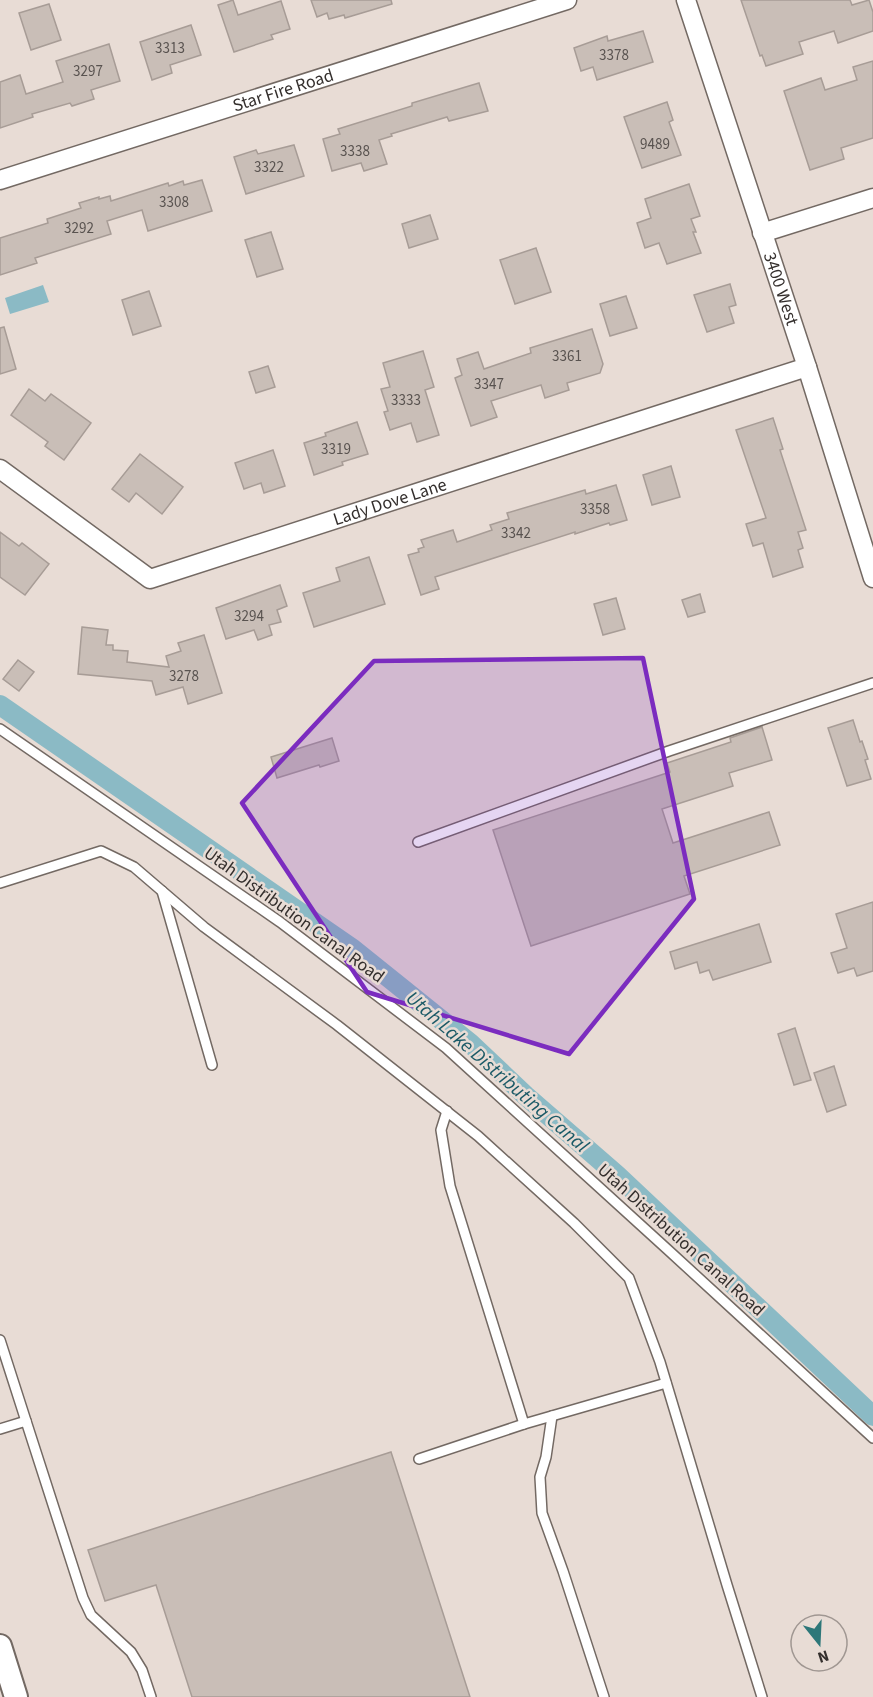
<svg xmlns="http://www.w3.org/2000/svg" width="873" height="1697" font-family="'Source Sans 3',sans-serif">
<rect width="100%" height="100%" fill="#e8dcd5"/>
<polygon fill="#8bbac5" points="43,285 49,302 10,314 5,298"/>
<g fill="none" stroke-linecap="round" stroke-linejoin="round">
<polyline stroke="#8bbac5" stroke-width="20" points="0,705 353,949 470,1043 526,1096 617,1175 873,1416"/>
</g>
<g fill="#c9beb7" stroke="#a79c96" stroke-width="1.5">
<polygon points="233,0 238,15 281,1 290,29 271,35 273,39 234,52 218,5"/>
<polygon points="311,0 391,0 392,4 345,18 344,15 329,19 327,13 317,17"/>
<polygon points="741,0 850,0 852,5 869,0 873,12 873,31 838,43 834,31 799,42 803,54 766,66 762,55 760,56"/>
<polygon points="49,4 61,40 31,50 19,13"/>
<polygon points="191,25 201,55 170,65 172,73 152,80 140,42"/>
<polygon points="643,31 653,62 597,80 593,67 581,71 574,48 607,36 608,41"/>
<polygon points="109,44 120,81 91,90 94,99 72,106 70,103 32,114 33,117 0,128 0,82 20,75 26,94 63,82 56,61"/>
<polygon points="873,61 873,138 841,148 844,159 810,170 784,91 821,78 825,90 857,80 853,67"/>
<polygon points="479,83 488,111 449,121 447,117 391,134 392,136 379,140 387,164 364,171 361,163 332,171 323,139 340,134 338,129 412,106 412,103"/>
<polygon points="667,102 673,120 669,122 681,155 642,168 624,117"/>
<polygon points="294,145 304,176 246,194 234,157 256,150 258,154"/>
<polygon points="202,180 212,211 148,231 142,210 107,221 111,234 35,258 37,263 0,275 0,238 48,223 47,219 81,208 79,203 99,197 99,199 110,196 111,201 168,183 169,186 183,181 184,185"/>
<polygon points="689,184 700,216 691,219 696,232 693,232 701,253 667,264 659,243 645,248 637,223 651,218 645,199"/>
<polygon points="430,215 438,239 409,248 402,224"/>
<polygon points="271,232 283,269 257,277 245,240"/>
<polygon points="536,248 551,292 515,304 500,260"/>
<polygon points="730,284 736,305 729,307 734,323 707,332 694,295"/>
<polygon points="149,291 161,326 133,335 122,300"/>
<polygon points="626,296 637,328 610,336 600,304"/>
<polygon points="4,327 16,369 0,374 0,328"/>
<polygon points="592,329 603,364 600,373 567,383 569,390 545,398 541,385 491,401 497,417 471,426 455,378 462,375 457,359 478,352 484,369 531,353 530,348"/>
<polygon points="423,351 434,387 425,390 439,435 417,442 411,423 390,430 384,412 388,411 381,389 390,387 383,363"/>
<polygon points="268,366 275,387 256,393 249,372"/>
<polygon points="29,389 45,401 51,394 91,423 64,460 45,446 48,442 11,415"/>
<polygon points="773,418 783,449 780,450 806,530 798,532 803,548 798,550 803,567 773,577 763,543 753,546 746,524 766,518 736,430"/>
<polygon points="357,422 368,454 342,462 343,465 314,475 304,443 326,436 325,433"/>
<polygon points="273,450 285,486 264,493 261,483 244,489 235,463"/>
<polygon points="140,454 183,487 162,514 136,493 129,502 112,489"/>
<polygon points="671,466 680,497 652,505 643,475"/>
<polygon points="616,485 627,520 610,525 609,523 575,534 575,532 435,577 439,589 421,595 408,555 419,552 418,549 424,547 421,540 453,530 457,542 492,530 490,525 509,519 507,513 585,490 586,494"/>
<polygon points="0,532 19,546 22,543 49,564 25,595 0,577"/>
<polygon points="369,557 385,604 314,627 303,593 340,581 336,568"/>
<polygon points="280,585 287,606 277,610 281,622 269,625 272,635 258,640 254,630 226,639 216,608"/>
<polygon points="700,594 705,612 688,617 682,600"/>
<polygon points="616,598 625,629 603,635 594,604"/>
<polygon points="82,627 108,630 106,645 113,645 113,650 128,651 127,662 169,667 166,656 181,651 178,643 204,635 222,693 188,704 183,687 156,695 152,681 78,674"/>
<polygon points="18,660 34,672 19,691 3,679"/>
<polygon points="853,720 860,742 862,741 868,759 865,760 871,779 847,786 828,728"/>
<polygon points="762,727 772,760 729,773 733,786 662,809 673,843 769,812 780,845 684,876 690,894 531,946 493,830 670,772 667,763 731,742 730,738"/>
<polygon points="332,738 339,761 320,767 319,765 277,778 271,757"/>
<polygon points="873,902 873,971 857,976 854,968 838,973 831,953 847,948 836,914"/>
<polygon points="759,924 771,962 713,980 709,970 700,973 697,962 675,969 670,952"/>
<polygon points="795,1028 811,1080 794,1085 778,1034"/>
<polygon points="834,1066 846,1105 827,1112 814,1073"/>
<polygon points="391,1452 470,1697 192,1697 156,1585 105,1601 88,1550"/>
</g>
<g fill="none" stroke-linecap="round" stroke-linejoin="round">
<g stroke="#736963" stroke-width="12">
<g id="service">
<polyline points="0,729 280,922 446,1048 667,1249 873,1438"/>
<polyline points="418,842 669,751 873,683"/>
<polyline points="0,883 101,851 134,867 204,927 337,1025 478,1136 574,1223 629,1278 660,1362 727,1585 762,1697"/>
<polyline points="162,891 212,1065"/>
<polyline points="447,1111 441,1130 450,1186 524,1424"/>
<polyline points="0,1340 26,1421"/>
<polyline points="552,1416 546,1457 540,1477 542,1513 563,1571 604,1697"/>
<polyline points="0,1429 26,1421 83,1598 91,1615 131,1652 142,1670 151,1697"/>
<polyline points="419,1459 524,1424 666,1383"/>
</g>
</g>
<g stroke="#736963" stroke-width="21">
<g id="minor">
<path id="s1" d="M686,0L807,367L873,578"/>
<path id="s2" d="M0,180L567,0"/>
<polyline points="762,233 873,198"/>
<path id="s3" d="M0,469L150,579L807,367"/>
</g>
</g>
<g stroke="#736963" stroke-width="26">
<polyline id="tertiary" points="0,1646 16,1697"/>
</g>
<use href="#service" stroke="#fff" stroke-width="9"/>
<use href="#minor" stroke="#fff" stroke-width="18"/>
<use href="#tertiary" stroke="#fff" stroke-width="22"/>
</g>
<path fill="#7b2cbf" fill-opacity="0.2" stroke="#7b2cbf" stroke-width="4.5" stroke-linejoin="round" d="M643,658L694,899L569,1054L367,992L242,803L374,661Z"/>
<g text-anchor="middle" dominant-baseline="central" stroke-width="5" stroke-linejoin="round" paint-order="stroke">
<g font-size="15" fill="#595350">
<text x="170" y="48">3313</text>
<text x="614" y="55">3378</text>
<text x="88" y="71">3297</text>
<text x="655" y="144">9489</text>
<text x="355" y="151">3338</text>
<text x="269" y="167">3322</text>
<text x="174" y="202">3308</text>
<text x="79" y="228">3292</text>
<text x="567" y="356">3361</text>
<text x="489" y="384">3347</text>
<text x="406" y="400">3333</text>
<text x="336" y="449">3319</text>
<text x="595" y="509">3358</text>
<text x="516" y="533">3342</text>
<text x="249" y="616">3294</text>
<text x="184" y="676">3278</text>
</g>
<g font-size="18" fill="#342f2d" stroke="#e8dcd5">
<text stroke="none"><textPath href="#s2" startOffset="297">Star Fire Road</textPath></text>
<text stroke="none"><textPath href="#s1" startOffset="304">3400 West</textPath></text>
<text stroke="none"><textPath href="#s3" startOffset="438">Lady Dove Lane</textPath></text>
<text transform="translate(294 915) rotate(36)">Utah Distribution Canal Road</text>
<text transform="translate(681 1240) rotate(42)">Utah Distribution Canal Road</text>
</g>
<g font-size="20" font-style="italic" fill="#1b5a67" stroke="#e8dcd5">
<text transform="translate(497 1072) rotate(41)">Utah Lake Distributing Canal</text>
</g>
</g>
<g transform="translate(819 1643) rotate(162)"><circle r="28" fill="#e8dcd5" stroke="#a09792" stroke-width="1.5"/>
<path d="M0-4.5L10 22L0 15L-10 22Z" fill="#2d7779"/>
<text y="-9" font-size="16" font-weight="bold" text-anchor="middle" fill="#342f2d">N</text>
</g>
</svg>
